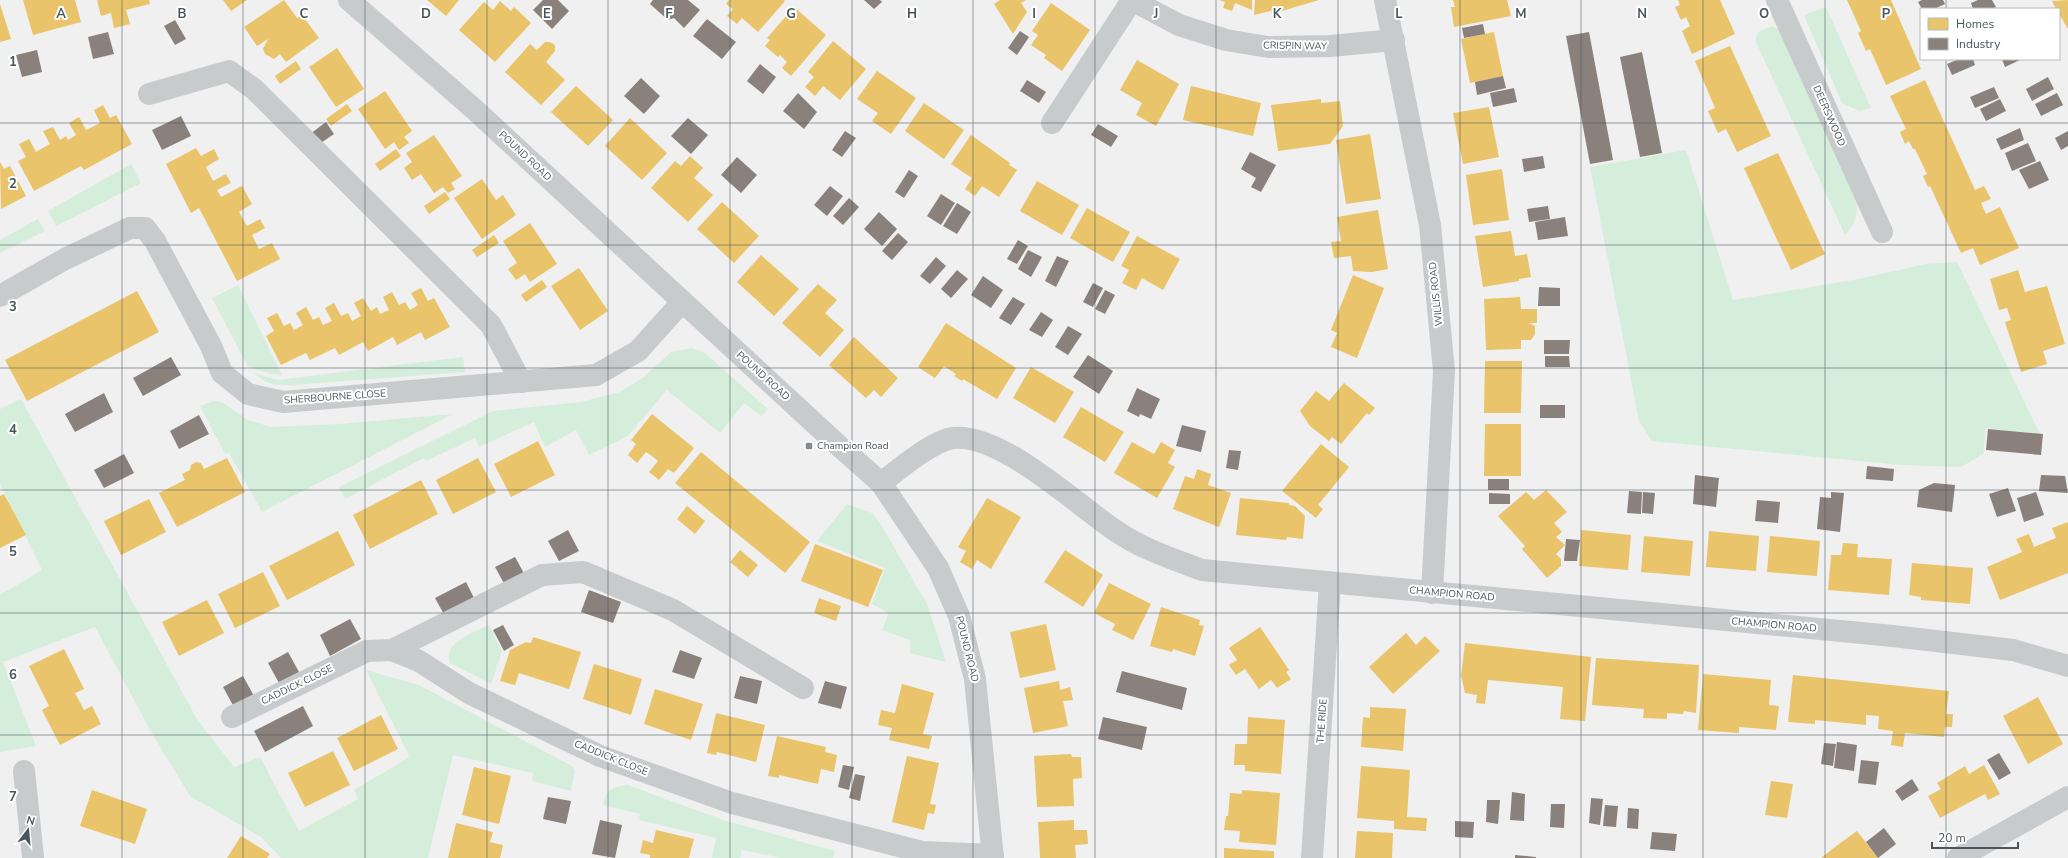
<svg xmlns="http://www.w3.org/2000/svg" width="2068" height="858" font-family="'Nunito Sans',sans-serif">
<rect width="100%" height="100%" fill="#f0f0f0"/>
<g fill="#d5eedb">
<polygon points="1826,7 1871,108 1859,111 1842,103 1804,15"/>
<path d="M1772,26L1778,29L1781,34L1857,194C1858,210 1857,223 1845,235L1755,40L1758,32Z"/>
<polygon points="1686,150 1733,300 1853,280 1926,264 1957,262 2040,434 1986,428 1983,454 1961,467 1901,465 1652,441 1639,421 1590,167"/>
<polygon points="131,164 141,183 56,226 48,211"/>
<polygon points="38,219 45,231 0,253 0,240"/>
<polygon points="238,285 282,375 272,374 248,367 212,298"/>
<polygon points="692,348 705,353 768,409 761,416 744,403 720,433 667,390 628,436 589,455 576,430 545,447 534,422 479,447 475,438 426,461 424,458 345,499 339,487 493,411 581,402 620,392 644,377 671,352"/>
<path d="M463,357L465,372L294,385C276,385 268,386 254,373L277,380Z"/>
<polygon points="21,399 197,719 234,767 260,757 299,831 358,799 354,790 410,757 366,670 419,685 572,766 575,771 571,791 532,781 533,773 453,755 428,858 281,858 261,837 190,796 150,730 95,627 3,662 36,746 0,752 0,595 42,570 0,483 0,409"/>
<polygon points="213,401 222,402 248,420 271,427 338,424 453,414 262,512 229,453 225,454 200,406"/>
<polygon points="847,504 872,513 880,523 927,604 946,662 910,653 910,640 882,630 889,613 872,604 885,568 817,541"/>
<path d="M489,625L502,652L491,684L450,663C442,642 474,633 489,625Z"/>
<path d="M628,785L723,820L835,851L833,858H782L742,850L740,858H712L716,838L639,820L640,814L603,805C606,789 612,787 628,785Z"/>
</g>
<g fill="#e9c46a">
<polygon points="23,0 75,0 81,22 33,35"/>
<polygon points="97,0 149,0 150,4 126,10 130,24 114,28 111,13 101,16"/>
<polygon points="223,0 247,0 231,11"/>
<polygon points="284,0 297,18 302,15 319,38 286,62 280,54 274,59 265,54 263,49 268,39 257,46 244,27"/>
<polygon points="427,0 459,0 446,16"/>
<polygon points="729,0 783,0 785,1 758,32 742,18 737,24 727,16 733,9 726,4"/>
<polygon points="1000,0 1026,0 1021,3 1027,12 1013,34 994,4"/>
<polygon points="1219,0 1252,0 1252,10 1235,3 1232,11 1223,8 1225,2"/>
<polygon points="1255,0 1319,0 1272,14 1271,11 1254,15"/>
<polygon points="1453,0 1507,0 1511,16 1454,27 1451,7 1455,7"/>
<polygon points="1678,0 1720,0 1735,34 1692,54 1682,31 1690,26 1686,17 1681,20 1675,7 1680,5"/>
<polygon points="1847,0 1891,0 1921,69 1886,85 1870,49 1866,51 1858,33 1861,31"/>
<polygon points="2068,0 2068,29 2059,14 2059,9 2056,9 2052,1"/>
<polygon points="500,1 511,11 514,7 531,23 495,62 459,30 484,2 493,10"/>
<polygon points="1051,3 1090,30 1062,71 1044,58 1046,55 1031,45 1038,35 1032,31"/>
<polygon points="0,4 11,39 0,42"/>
<polygon points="794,7 826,35 791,76 782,68 787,62 780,55 778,57 765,46 770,40 767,38"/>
<polygon points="1494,32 1503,76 1470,83 1461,39"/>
<polygon points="833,41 866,69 840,100 823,86 815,96 805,87 814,77 808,72"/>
<polygon points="545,42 550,42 555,45 555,51 546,62 565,80 541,105 505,72 530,44 537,50"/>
<polygon points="1730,46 1771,136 1737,152 1726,129 1718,133 1708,111 1715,108 1695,61"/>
<polygon points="337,48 364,89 336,107 309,67"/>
<polygon points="1137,60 1179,84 1156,126 1136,115 1142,103 1120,90"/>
<polygon points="296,61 301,69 280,84 275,76"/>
<polygon points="877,71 916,98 891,134 872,121 878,113 857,99"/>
<polygon points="1925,80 1975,190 1984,186 1991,199 1981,203 1986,214 2000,207 2019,248 1980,265 1973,248 1961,253 1930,186 1928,187 1923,176 1927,174 1915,149 1913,149 1909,141 1905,144 1900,132 1906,129 1890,96"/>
<polygon points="576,86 613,120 588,146 551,112"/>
<polygon points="1191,86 1261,103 1253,136 1183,120"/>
<polygon points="385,91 412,131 404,137 409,143 399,150 394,142 385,149 358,109"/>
<polygon points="1321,99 1321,103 1340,101 1343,126 1330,144 1278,151 1271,105"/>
<polygon points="924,103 964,130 944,159 905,131"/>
<polygon points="347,104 352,111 331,126 326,119"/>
<polygon points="103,105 110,118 116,115 132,144 84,170 81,166 34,191 18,161 26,157 19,144 29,139 36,152 50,144 43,131 53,127 60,140 66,136 68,140 76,135 69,123 79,117 86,130 100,123 94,110"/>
<polygon points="1489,107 1499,157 1463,164 1453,113"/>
<polygon points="630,118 667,153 642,180 605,146"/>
<polygon points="1370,134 1381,199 1346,204 1336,140"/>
<polygon points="434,135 462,176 451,183 455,189 448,193 443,187 434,193 421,174 412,180 404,168 412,162 406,153"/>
<polygon points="971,135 1010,163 1009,165 1017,170 999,197 982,186 975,196 965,189 972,178 951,164"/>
<polygon points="196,148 201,156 214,149 219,159 206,167 213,181 226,174 231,183 217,190 221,197 242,186 252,204 239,212 247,226 260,219 265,228 252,235 259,249 272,243 280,259 237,281 199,208 191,213 166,164"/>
<polygon points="396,149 401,156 380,171 375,164"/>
<polygon points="1778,153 1825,254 1791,270 1744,168"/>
<polygon points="690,156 703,168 694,178 713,195 688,222 651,188 675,161 681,166"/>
<polygon points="0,162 4,169 10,166 26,196 1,209"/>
<polygon points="1502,169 1509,220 1473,225 1466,175"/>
<polygon points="482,179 496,200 503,195 516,215 482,239 454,198"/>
<polygon points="1037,181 1079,205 1062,235 1020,211"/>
<polygon points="445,192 450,199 429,214 424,206"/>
<polygon points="722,202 759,236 734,263 697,229"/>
<polygon points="1087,208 1130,232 1113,262 1070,238"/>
<polygon points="1378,210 1388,269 1372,272 1353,271 1351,256 1334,258 1331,242 1341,241 1337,217"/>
<polygon points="530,223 557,264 530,282 525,274 516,280 508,269 517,263 503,241"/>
<polygon points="1511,231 1515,256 1527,254 1531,277 1519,279 1519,281 1483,287 1475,236"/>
<polygon points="494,235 499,243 477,257 472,250"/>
<polygon points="1137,236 1180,259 1163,290 1142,278 1136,290 1122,283 1129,270 1121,266"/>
<polygon points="761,255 799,289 774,316 737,282"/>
<polygon points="579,268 608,311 580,330 551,286"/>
<polygon points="2018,270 2025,292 2047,286 2065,344 2043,351 2047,364 2021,372 2005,322 2011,320 2007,308 1999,310 1990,279"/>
<polygon points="1353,275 1384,288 1357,358 1331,347 1337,333 1331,330"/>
<polygon points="542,280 547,287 526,302 521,295"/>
<polygon points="818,284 837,300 825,313 844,330 820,357 782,323"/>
<polygon points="421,288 428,301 434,298 450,327 425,340 421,332 397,345 393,337 368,351 363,342 339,355 335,348 310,360 306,353 281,365 266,336 274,331 267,318 277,313 284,326 290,323 294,330 303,325 296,313 306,307 313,320 319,317 323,325 332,321 325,308 334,303 341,316 348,313 352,321 361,316 354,303 363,298 371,311 377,307 380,314 389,310 383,297 392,292 399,305 405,302 410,310 418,305 411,293"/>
<polygon points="137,291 159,332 27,401 5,360"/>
<polygon points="1520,297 1521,309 1537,309 1537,323 1529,323 1535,326 1535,334 1531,340 1521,340 1521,349 1486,350 1484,299"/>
<polygon points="946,323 1016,368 997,399 963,379 962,381 954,376 956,374 944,366 935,378 918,367"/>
<polygon points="854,337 898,378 881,397 874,390 866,398 829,365"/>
<polygon points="1485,361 1522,361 1521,413 1484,413"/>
<polygon points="1031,367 1074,392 1055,423 1013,398"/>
<polygon points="1344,383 1375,408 1369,415 1367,413 1341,444 1332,437 1329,441 1310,426 1300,411 1316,391 1329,401"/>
<polygon points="1081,407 1124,432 1105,462 1063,437"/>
<polygon points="652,414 694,448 674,473 668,469 659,480 649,472 658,461 652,456 646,452 637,463 628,455 636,444 631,440"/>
<polygon points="1485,424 1521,424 1521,476 1484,476"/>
<polygon points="538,441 555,475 511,497 494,464"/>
<polygon points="1132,442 1154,454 1161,442 1175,450 1168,463 1175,467 1157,498 1114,473"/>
<polygon points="1321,444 1349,467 1318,505 1323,509 1316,518 1282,491"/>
<polygon points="701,452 810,542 785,573 675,483"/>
<polygon points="227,458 245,492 177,527 159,493 185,480 182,474 190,470 191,465 196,462 201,463 204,469"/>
<polygon points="478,458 496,492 453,514 436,480"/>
<polygon points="1197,469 1211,474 1208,485 1231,493 1219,527 1173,509 1185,476 1194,479"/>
<polygon points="421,480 438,514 370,549 353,515"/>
<polygon points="1546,490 1567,512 1554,523 1562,532 1556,537 1565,545 1556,554 1561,559 1561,566 1547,578 1522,549 1525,546 1498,516 1526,492 1534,500"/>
<polygon points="4,494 26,535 0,548 0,496"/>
<polygon points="987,498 1021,517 991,569 977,560 972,569 960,562 966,551 958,547"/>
<polygon points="1240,498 1289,503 1289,505 1295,506 1305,516 1303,539 1287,537 1286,540 1236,535"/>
<polygon points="149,499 166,532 121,555 104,521"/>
<polygon points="687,506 705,521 695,534 677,519"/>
<polygon points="2068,522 2068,573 2000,600 1987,567 2022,552 2016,539 2029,534 2034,547 2056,538 2052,528"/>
<polygon points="1581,530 1631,535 1628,570 1579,566"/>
<polygon points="338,531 355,565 287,600 269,566"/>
<polygon points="1709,531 1759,536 1756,571 1706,567"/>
<polygon points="1644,536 1693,541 1690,576 1641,572"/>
<polygon points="1770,536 1820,541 1817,576 1767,572"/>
<polygon points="1843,543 1858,544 1857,557 1892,559 1889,595 1828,590 1831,555 1841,555"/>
<polygon points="815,544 883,570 868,607 801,581"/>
<polygon points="740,550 758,565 748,577 730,562"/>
<polygon points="1065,550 1103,575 1083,607 1044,582"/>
<polygon points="1912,563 1973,568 1970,604 1921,600 1921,597 1909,595"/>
<polygon points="263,572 280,606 235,628 218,594"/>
<polygon points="1109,583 1151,604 1133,640 1112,630 1115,624 1094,613"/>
<polygon points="819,598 841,606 836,621 814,613"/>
<polygon points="207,600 224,633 179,656 162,622"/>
<polygon points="1161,607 1200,620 1199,625 1204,626 1195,656 1173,649 1172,652 1150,646"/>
<polygon points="1046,624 1056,670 1020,678 1010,632"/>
<polygon points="1260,627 1289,670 1286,672 1291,679 1277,688 1271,680 1259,689 1245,669 1236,675 1229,665 1237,660 1229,648"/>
<polygon points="1406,633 1416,645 1425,636 1440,651 1393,694 1369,667"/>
<polygon points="533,637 581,652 569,689 519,673 515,685 500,681 510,650 526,642 531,643"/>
<polygon points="1465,643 1591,657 1585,721 1560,719 1563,687 1488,680 1485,704 1476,703 1477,695 1465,693 1461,676"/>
<polygon points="64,649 84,689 75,693 84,710 92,706 101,724 60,745 42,710 49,706 29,666"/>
<polygon points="1596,658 1699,665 1696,713 1684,711 1683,714 1667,713 1667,719 1643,718 1644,709 1592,705"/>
<polygon points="594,664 642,679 631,715 583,699"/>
<polygon points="1703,674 1771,680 1769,705 1779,706 1776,730 1739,727 1739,733 1698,730"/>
<polygon points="1793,675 1949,691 1946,714 1953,714 1952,727 1945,727 1944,737 1905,733 1903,747 1891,745 1893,731 1878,729 1879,716 1866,715 1866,725 1815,720 1815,724 1788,722"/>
<polygon points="1059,681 1060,690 1070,687 1073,700 1063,701 1068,726 1033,733 1024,688"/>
<polygon points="902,684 934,693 923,734 932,736 929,749 889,740 892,728 878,725 881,710 895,713"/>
<polygon points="655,689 703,704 691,740 644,724"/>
<polygon points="2038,697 2063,744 2028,764 2003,716"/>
<polygon points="1370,707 1406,709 1403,751 1361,747 1363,717 1370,718"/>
<polygon points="716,713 765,725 756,762 717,752 716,755 707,753"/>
<polygon points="381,715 398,749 354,771 337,738"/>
<polygon points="1248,717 1285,720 1281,774 1245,771 1245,765 1234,765 1235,744 1247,744"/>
<polygon points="777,736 826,747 825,752 837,755 834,772 821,769 818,784 779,775 779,778 768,776"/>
<polygon points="333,751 350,785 305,807 288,773"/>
<polygon points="1071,754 1072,757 1081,757 1082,778 1073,779 1074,806 1037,807 1034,756"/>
<polygon points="907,756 939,763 930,804 936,805 934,814 928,813 924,830 892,822"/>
<polygon points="1984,765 2000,794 1988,800 1985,794 1940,818 1928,796 1941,789 1937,783 1965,766 1969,774"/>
<polygon points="1361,766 1410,770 1407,817 1427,818 1426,831 1394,829 1394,821 1357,818"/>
<polygon points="474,767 511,776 499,824 462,815"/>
<polygon points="1771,781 1793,784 1787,818 1765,815"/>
<polygon points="92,790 147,809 135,844 80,826"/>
<polygon points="1242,790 1280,793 1276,845 1239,842 1240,831 1224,830 1226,816 1228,816 1230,793 1242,794"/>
<polygon points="1074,820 1074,830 1087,830 1088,844 1075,845 1076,858 1040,858 1038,822"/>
<polygon points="456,823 493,832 490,842 503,845 500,858 448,858"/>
<polygon points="656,830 694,839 689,858 650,858 650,855 640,853 643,840 653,843"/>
<polygon points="1357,831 1393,833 1392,858 1355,858"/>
<polygon points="1857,831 1878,858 1821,858 1839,844"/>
<polygon points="241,836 270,854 267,858 227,858"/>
<polygon points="1224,848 1274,851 1274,858 1224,858"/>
</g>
<g fill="#8a817c">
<polygon points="543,0 558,0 569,11 552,29 533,10"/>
<polygon points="653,0 688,0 700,10 684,28 674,18 668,20 650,4"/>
<polygon points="864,0 880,0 882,2 874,9"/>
<polygon points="1922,0 1943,0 1945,4 1934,9 1922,9 1918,2"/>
<polygon points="1978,0 1992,0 1996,7 1992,9 1973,9 1971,3"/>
<polygon points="707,19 736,42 722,59 693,36"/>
<polygon points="175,20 186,39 175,45 164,26"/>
<polygon points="1483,24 1485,34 1464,38 1462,28"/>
<polygon points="1020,31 1029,37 1017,55 1008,48"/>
<polygon points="108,32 114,54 93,59 88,37"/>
<polygon points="1589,32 1613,160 1590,164 1566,36"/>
<polygon points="37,50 42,72 22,77 16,55"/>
<polygon points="1642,52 1662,153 1640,157 1620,57"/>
<polygon points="1959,59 1973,59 1975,65 1952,75 1947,64"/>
<polygon points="2002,59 2022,59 2005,67"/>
<polygon points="760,64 776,77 763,94 747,81"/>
<polygon points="1503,76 1506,88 1477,95 1475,82"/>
<polygon points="2048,77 2054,89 2032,101 2026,89"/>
<polygon points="641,78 660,96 644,114 624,96"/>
<polygon points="1027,80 1046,92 1039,103 1020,91"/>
<polygon points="1994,87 1999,98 1975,108 1970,97"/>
<polygon points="1514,88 1517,102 1493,107 1490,93"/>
<polygon points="798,93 817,112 804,129 783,111"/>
<polygon points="2057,93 2063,105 2041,116 2035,104"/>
<polygon points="2000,99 2006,111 1986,121 1980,109"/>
<polygon points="181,116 191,136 162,150 152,130"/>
<polygon points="688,118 708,135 691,154 671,136"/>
<polygon points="326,122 334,134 318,145 310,134"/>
<polygon points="1098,124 1118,136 1111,147 1091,135"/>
<polygon points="2020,128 2024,140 2001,150 1996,139"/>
<polygon points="845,131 856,138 842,157 832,150"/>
<polygon points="2068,131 2068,146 2061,150 2055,138"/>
<polygon points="2028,143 2036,161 2012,171 2005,153"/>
<polygon points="1250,152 1276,165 1261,192 1251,187 1256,178 1241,169"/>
<polygon points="1543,156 1545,168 1524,172 1522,159"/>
<polygon points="737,157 757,175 741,193 721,175"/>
<polygon points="2040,161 2049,180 2029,189 2019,170"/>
<polygon points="909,170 918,176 904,198 895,192"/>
<polygon points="830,186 843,196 827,216 814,205"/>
<polygon points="941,194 955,203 941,225 927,216"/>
<polygon points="849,198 859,207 843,225 833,216"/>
<polygon points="957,203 971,212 957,234 943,226"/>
<polygon points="1548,206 1550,219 1529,222 1527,209"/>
<polygon points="879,212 897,229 882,246 864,229"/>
<polygon points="1565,217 1568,236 1538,240 1535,222"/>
<polygon points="898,233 908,242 892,260 882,251"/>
<polygon points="1018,240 1028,246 1017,264 1007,259"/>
<polygon points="1028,250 1042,257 1031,277 1018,269"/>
<polygon points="1057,256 1069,261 1056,287 1045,281"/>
<polygon points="936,257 946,266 930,284 920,276"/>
<polygon points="957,270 968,279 951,298 941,289"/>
<polygon points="983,276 1003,290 991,308 971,295"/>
<polygon points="1093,283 1103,288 1093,307 1083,302"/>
<polygon points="1539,287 1560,288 1560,306 1538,306"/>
<polygon points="1105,290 1115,295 1105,314 1095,309"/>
<polygon points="1013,297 1025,304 1011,325 999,318"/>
<polygon points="1041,312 1053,320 1042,337 1029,330"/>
<polygon points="1068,326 1082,334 1068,355 1055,347"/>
<polygon points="1544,340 1570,340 1569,354 1544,354"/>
<polygon points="1088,355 1113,371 1099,394 1073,377"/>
<polygon points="1545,356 1569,356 1570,367 1545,367"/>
<polygon points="171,357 181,375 143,396 133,378"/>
<polygon points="1137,388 1160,399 1151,419 1140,414 1139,417 1127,411"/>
<polygon points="104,393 113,412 75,432 65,414"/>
<rect x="1540" y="405" width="25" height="13"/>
<polygon points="199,415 209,434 179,449 170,431"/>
<polygon points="1182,425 1206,431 1201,452 1176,446"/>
<polygon points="1988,429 2043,434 2041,455 1986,450"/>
<polygon points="1229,450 1241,451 1238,470 1226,468"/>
<polygon points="124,454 134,473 104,488 94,470"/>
<polygon points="1867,466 1894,469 1893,481 1866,479"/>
<polygon points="1695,475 1719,478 1716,507 1693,504"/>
<polygon points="2041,475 2065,476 2068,493 2039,491"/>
<rect x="1488" y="479" width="21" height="11"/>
<polygon points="1934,483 1955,485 1952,512 1917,507 1919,490"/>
<polygon points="2008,488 2016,511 1997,517 1989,494"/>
<polygon points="1629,491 1642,492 1641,514 1627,513"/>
<polygon points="1643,492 1655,493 1653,514 1642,513"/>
<polygon points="1831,492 1844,493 1840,532 1817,529 1820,497 1831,498"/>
<polygon points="2036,492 2044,515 2024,522 2017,498"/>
<polygon points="1489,493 1510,494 1510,504 1489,504"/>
<polygon points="1757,500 1780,502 1778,523 1755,521"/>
<polygon points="568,530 579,551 559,561 548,541"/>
<polygon points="1566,539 1580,540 1577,561 1564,561"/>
<polygon points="515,557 526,577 506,587 495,567"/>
<polygon points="466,582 476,602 446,618 435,598"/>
<polygon points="589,590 621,602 613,623 581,612"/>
<polygon points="350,619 361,639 330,656 320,635"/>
<polygon points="503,625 514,645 504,651 493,630"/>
<polygon points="680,650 702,658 694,679 672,672"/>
<polygon points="288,652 299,672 279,683 268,663"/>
<polygon points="1122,671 1187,688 1182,710 1116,692"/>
<polygon points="243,676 254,696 234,707 223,687"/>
<polygon points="740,676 762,681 757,704 734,698"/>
<polygon points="825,681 847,687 841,709 818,703"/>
<polygon points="303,706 313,726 265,752 254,731"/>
<polygon points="1103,717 1147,727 1142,750 1098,739"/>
<polygon points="1837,742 1857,745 1854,771 1834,768"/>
<polygon points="1824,743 1836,744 1833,766 1821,764"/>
<polygon points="1999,753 2011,773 1999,780 1987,760"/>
<polygon points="1861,760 1879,762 1876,785 1858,783"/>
<polygon points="843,765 854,767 849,790 838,787"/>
<polygon points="855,774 865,776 860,801 849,798"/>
<polygon points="1912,779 1919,790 1902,801 1895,791"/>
<polygon points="1512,792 1525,794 1524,821 1510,820"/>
<polygon points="548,797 571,801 566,824 543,819"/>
<polygon points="1591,798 1603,799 1600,825 1589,823"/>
<polygon points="1487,800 1500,800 1498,824 1486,822"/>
<polygon points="1551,804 1565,804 1564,828 1550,827"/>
<polygon points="1605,805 1618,806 1616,827 1603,826"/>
<polygon points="1628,808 1639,809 1638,829 1627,828"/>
<polygon points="600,820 622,825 615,858 592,854"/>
<polygon points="1455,821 1474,822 1473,838 1455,837"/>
<polygon points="1884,828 1896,844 1878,858 1866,842"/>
<polygon points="1652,832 1677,834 1675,851 1650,849"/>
<polygon points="1515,855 1536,857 1536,858 1515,858"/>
</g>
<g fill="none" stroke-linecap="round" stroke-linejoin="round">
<g stroke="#c7cbcc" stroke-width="22">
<polyline points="349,0 474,109 838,445 881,483 938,568 959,616 975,679 993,858"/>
<polyline points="1132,0 1179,25 1226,40 1268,47 1330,46 1394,40"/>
<polyline points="1385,0 1430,225 1444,371 1432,593"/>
<polyline points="1777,0 1882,232"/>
<polyline points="149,94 229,71 254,89 491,325 521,382"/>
<polyline points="1052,123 1132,0"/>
<polyline points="0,296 65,259 130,228 145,228 155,241 211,346 222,373 248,394 283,402 596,375 638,351 682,302"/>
<path d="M881,483C898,470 932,441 953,438C1000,432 1077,505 1116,531C1142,549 1173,559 1202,570L1893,636L2013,650L2068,666"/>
<polyline points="392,650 542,575 583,572 673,610 803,688"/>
<polyline points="232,717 367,651 392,650 419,661 469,693 600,756 732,803 922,852 993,855"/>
<polyline points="24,771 33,857"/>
<polyline points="1312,858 1330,583"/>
</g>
<polyline stroke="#c8cbcd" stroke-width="22" points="1958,858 2068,797"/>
</g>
<path fill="none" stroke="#48565b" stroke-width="1" stroke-opacity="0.55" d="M122,0V858M243,0V858M365,0V858M487,0V858M608,0V858M730,0V858M852,0V858M973,0V858M1095,0V858M1216,0V858M1338,0V858M1460,0V858M1581,0V858M1703,0V858M1825,0V858M1946,0V9M1946,59V858M0,123H2068M0,245H2068M0,368H2068M0,490H2068M0,613H2068M0,735H2068"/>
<rect fill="#838c8f" stroke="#fff" stroke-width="1.5" x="805" y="442" width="8" height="8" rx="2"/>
<g text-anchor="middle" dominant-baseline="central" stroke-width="4" stroke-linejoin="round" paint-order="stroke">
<g font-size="10" fill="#48565b" stroke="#fff">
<text transform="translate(1295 46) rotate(1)">CRISPIN WAY</text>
<text transform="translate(1829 116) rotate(66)">DEERSWOOD</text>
<text transform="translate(525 156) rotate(43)">POUND ROAD</text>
<text transform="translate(1436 294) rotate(-96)">WILLIS ROAD</text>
<text transform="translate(763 376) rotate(42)">POUND ROAD</text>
<text transform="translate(335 397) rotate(-4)">SHERBOURNE CLOSE</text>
<text transform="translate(1452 594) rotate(5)">CHAMPION ROAD</text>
<text transform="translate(1774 625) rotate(5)">CHAMPION ROAD</text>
<text transform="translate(967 649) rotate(76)">POUND ROAD</text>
<text transform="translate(297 685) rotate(-26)">CADDICK CLOSE</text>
<text transform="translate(1322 721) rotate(-86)">THE RIDE</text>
<text transform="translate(611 758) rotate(22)">CADDICK CLOSE</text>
</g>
<g font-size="10" fill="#48565b" stroke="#fff" text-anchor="start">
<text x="817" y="446">Champion Road</text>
</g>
</g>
<g font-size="13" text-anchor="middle" font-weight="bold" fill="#48565b" stroke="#fff" stroke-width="4" stroke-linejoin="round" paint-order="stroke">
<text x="61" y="18">A</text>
<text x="182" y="18">B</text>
<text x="304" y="18">C</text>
<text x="426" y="18">D</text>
<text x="547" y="18">E</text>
<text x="669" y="18">F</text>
<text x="791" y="18">G</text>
<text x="912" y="18">H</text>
<text x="1034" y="18">I</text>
<text x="1156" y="18">J</text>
<text x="1277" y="18">K</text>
<text x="1399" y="18">L</text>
<text x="1521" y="18">M</text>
<text x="1642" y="18">N</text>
<text x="1764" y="18">O</text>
<text x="1886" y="18">P</text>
<text x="13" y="66">1</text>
<text x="13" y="188">2</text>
<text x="13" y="311">3</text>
<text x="13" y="434">4</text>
<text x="13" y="556">5</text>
<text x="13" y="679">6</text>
<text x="13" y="801">7</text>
</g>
<rect x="1920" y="8" width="140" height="52" fill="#ffffff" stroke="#b6bbbd"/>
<rect x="1928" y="18" width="20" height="12" fill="#e9c46a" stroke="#b6bbbd"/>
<text x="1956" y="28" font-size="12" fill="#48565b">Homes</text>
<rect x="1928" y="38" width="20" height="12" fill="#8a817c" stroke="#b6bbbd"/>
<text x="1956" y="48" font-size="12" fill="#48565b">Industry</text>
<g transform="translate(28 830) rotate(16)" stroke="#ffffff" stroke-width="3" paint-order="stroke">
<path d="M0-3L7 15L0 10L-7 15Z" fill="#48565b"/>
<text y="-6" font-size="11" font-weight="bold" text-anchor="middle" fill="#48565b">N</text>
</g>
<path d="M1932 842v6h86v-6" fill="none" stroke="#48565b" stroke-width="2"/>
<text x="1938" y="842" font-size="12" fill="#48565b" stroke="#ffffff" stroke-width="3" paint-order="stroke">20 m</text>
</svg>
